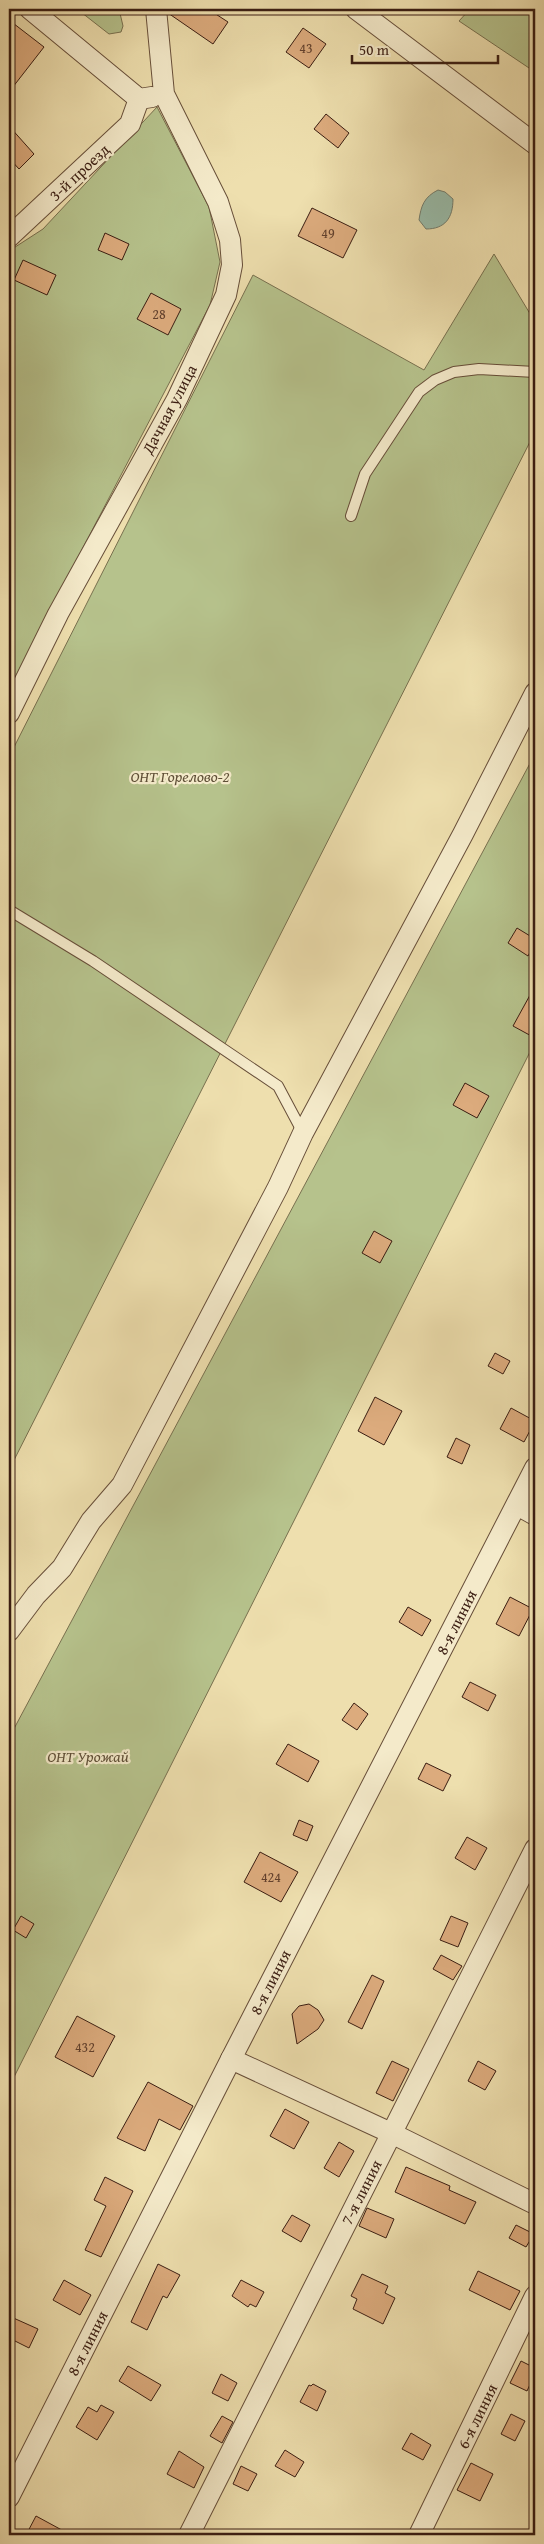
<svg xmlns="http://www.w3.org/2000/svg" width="544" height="2544" font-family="'Gentium Book Plus',serif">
<rect width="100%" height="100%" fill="#eedfae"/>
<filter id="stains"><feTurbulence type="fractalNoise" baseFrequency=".004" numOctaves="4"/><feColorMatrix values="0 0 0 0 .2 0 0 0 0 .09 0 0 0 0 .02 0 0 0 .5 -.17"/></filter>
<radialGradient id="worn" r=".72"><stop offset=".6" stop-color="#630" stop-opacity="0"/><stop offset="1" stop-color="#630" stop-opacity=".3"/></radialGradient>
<g fill="#b6c28c" stroke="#78704f">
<polygon points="77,9 119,9 123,26 121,32 109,34"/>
<polygon points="470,9 535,9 535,72 459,21"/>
<polygon points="157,107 209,207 220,262 210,305 9,689 9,251 43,229"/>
<polygon points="494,254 535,322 535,432 9,1470 9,757 253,275 424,370"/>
<polygon points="535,754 535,1042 9,2087 9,1738"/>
</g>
<path fill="#99bdab" stroke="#737d6e" d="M438,190L445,192L453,199C453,218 445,229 426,229L419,220C421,206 424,197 438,190Z"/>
<g fill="#dcab7d" stroke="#3a1d12">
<polygon points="168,9 208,9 228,22 213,44 168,13"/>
<polygon points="9,20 44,47 9,92"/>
<polygon points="303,28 326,44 309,68 286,52"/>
<polygon points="326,114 349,133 338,148 314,129"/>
<polygon points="9,126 34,154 19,169 9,158"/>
<polygon points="312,208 357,230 343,258 298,236"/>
<polygon points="105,233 129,244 122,260 98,250"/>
<polygon points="23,260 56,275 47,295 14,280"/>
<polygon points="151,293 181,309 168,335 137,319"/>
<polygon points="517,928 535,939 535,943 528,956 508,943"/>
<polygon points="535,986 535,1038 513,1026"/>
<polygon points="465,1083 489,1096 477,1118 453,1105"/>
<polygon points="374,1231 392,1241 380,1263 362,1253"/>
<polygon points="495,1353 510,1361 503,1374 488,1366"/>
<polygon points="375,1397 402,1411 384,1445 358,1431"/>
<polygon points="511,1408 535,1421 524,1442 500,1429"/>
<polygon points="456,1438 470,1445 462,1464 447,1457"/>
<polygon points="510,1597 533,1609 519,1636 496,1624"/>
<polygon points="408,1607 431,1620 422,1636 399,1622"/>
<polygon points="470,1682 496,1695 488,1711 462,1697"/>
<polygon points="354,1703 368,1714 357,1730 342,1720"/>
<polygon points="288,1744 319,1761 308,1782 276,1764"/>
<polygon points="426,1763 451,1775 443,1791 418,1779"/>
<polygon points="299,1820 313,1826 307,1841 293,1835"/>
<polygon points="467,1837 487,1848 475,1870 455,1858"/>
<polygon points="260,1852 298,1872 281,1902 244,1882"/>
<polygon points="21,1916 34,1924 26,1938 13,1930"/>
<polygon points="451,1916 468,1923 458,1947 440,1940"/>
<polygon points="441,1955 462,1966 453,1980 433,1969"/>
<polygon points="372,1975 384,1981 362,2029 348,2022"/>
<polygon points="309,2004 318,2010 324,2020 318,2029 297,2044 292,2014 299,2006"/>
<polygon points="77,2016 115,2036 93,2077 55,2057"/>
<polygon points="392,2061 409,2069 393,2101 376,2093"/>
<polygon points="478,2061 496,2071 485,2090 468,2081"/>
<polygon points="148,2082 193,2106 180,2130 159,2119 145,2151 117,2138"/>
<polygon points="285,2109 309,2122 294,2149 270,2136"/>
<polygon points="339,2142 354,2151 339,2177 324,2168"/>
<polygon points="406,2167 450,2186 449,2190 476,2202 465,2224 395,2192"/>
<polygon points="105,2177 133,2191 101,2257 85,2250 106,2206 94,2200"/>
<polygon points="367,2208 394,2219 386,2238 359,2226"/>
<polygon points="292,2215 310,2225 301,2242 282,2231"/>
<polygon points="516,2225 534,2234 526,2247 509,2238"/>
<polygon points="158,2264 180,2275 167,2298 163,2296 147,2330 131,2322"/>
<polygon points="478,2271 520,2291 510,2310 469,2290"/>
<polygon points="362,2274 388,2286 385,2293 395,2298 383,2324 353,2309 357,2299 351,2296"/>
<polygon points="64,2280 91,2295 80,2315 53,2300"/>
<polygon points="241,2280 264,2292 256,2307 250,2304 248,2307 232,2296"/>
<polygon points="9,2316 38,2329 29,2348 9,2338"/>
<polygon points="521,2361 535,2368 535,2374 527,2391 510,2383"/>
<polygon points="128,2366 161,2385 151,2401 119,2381"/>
<polygon points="221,2374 237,2383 228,2401 212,2393"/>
<polygon points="313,2384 326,2391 317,2411 300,2402 309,2385 311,2386"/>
<polygon points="101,2405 114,2412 97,2440 76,2427 88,2407 97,2412"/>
<polygon points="511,2414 525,2421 515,2441 501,2434"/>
<polygon points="222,2416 233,2422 222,2443 210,2436"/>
<polygon points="411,2433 431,2445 423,2460 402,2449"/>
<polygon points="285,2450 304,2462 295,2477 275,2466"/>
<polygon points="179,2451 204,2467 194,2488 167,2474"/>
<polygon points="471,2463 493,2474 480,2501 457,2490"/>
<polygon points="241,2466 257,2474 248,2491 233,2484"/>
<polygon points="36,2516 71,2535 26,2535"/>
</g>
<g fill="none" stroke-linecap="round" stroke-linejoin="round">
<g stroke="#674e39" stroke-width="12">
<g id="service">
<polyline points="351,516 365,474 419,392 435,380 454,372 479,369 535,372"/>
<polyline points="9,910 93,961 278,1086 303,1133"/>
</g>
</g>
<g stroke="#674e39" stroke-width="22">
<g id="minor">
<polyline points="30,9 139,99 152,97"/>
<polyline points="356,9 535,144"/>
<polyline points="9,237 130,124 139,99"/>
<polyline points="9,713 58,614 177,399 226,295 232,265 230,240 218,202 164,94 156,9"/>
<polyline points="517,1505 535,1515"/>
<polyline points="9,1631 36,1595 62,1568 91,1521 122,1485 278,1187 303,1133 463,834 535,693"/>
<polyline points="231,2059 391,2133 535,2204"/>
<polyline points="9,2497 231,2059 535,1468"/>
<polyline points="189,2535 535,1849"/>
<polyline points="419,2535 535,2296"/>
</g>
</g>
<use href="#service" stroke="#f4eaca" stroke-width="10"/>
<use href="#minor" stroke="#f4eaca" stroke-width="20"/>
</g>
<g text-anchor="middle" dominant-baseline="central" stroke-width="4.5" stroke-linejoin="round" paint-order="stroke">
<g font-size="14" fill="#62402d">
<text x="306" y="48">43</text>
<text x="328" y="233">49</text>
<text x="159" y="314">28</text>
<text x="271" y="1877">424</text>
<text x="85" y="2047">432</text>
</g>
<g font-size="16" fill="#3a1d12" stroke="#f4eaca">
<text transform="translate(79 172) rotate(-43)">3-й проезд</text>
<text transform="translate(169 409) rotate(-62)">Дачная улица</text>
<text transform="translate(456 1622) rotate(-63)">8-я линия</text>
<text transform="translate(270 1982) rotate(-63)">8-я линия</text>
<text transform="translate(361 2192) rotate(-63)">7-я линия</text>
<text transform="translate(87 2343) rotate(-63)">8-я линия</text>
<text transform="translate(477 2416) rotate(-64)">6-я линия</text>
</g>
<g font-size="16" font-style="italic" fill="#5f4f37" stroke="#f4eaca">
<text x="180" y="776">ОНТ Горелово-2</text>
<text x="88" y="1756">ОНТ Урожай</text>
</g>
</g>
<rect width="544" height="2544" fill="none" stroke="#eedfae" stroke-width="30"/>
<rect x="10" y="10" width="524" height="2524" fill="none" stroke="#3a1d12" stroke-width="2.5"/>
<rect x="15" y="15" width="514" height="2514" fill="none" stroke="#3a1d12"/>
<path d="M352 55v8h146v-8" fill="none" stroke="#3a1d12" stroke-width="2.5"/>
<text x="359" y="55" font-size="15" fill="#3a1d12" stroke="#f4eaca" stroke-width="4" paint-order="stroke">50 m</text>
<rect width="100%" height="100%" filter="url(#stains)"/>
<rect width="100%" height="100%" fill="url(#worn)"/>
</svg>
